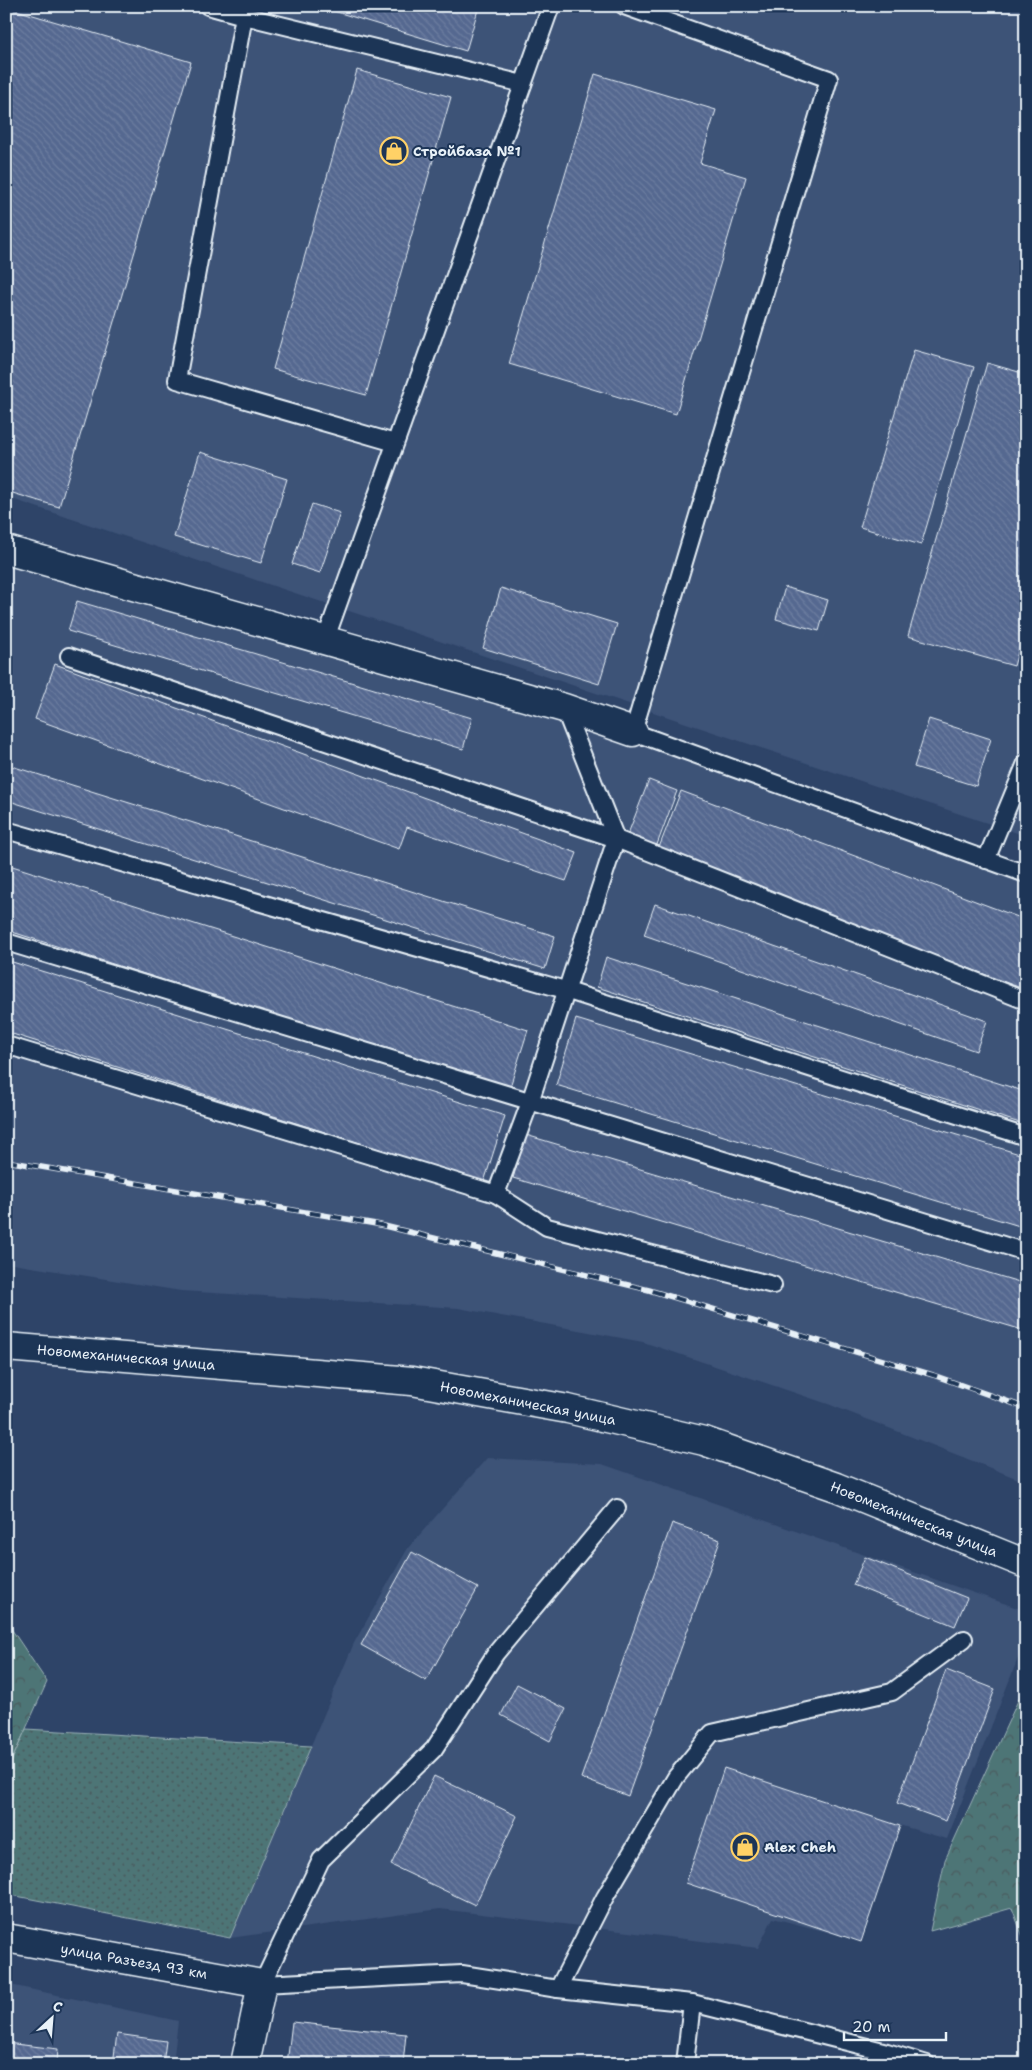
<svg xmlns="http://www.w3.org/2000/svg" width="1032" height="2070" font-family="'Shantell Sans',sans-serif">
<defs>
<pattern id="forest-crowns" width="20" height="18" patternUnits="userSpaceOnUse" patternTransform="scale(1.25)"><rect width="20" height="18" fill="#4e7476"/><path d="M2 6a3 3 0 1 1 6 0M12 15a3 3 0 1 1 6 0" fill="none" stroke="#4a5c5e"/></pattern>
<pattern id="park-dots" width="8" height="8" patternUnits="userSpaceOnUse" patternTransform="scale(1.25)"><rect width="8" height="8" fill="#4e7476"/><path d="M2 2h.1M6 6h.1" fill="none" stroke="#4a5c5e" stroke-width="1.8" stroke-linecap="round"/></pattern>
<pattern id="building-back-hatch" width="6" height="6" patternUnits="userSpaceOnUse" patternTransform="scale(1.25)"><rect width="6" height="6" fill="#556890"/><path d="M-1 5l2 2M0 0l6 6M5-1l2 2" fill="none" stroke="#6d7ea0"/></pattern>
</defs>
<rect width="100%" height="100%" fill="#2e4468"/>
<filter id="ink" filterUnits="userSpaceOnUse"><feTurbulence type="fractalNoise" baseFrequency=".02" numOctaves="2"/><feDisplacementMap in="SourceGraphic" scale="10" xChannelSelector="R" yChannelSelector="G"/><feConvolveMatrix kernelMatrix="1 2 1 2 8 2 1 2 1" color-interpolation-filters="sRGB"/></filter>
<g filter="url(#ink)">
<g fill="#3d5277">
<polygon points="6,6 1026,6 1026,836 6,497"/>
<polygon points="6,567 325,641 693,758 1026,876 1026,1482 828,1404 643,1342 458,1308 181,1291 6,1263"/>
<polygon points="487,1458 602,1464 1026,1611 1026,1638 947,1839 899,1825 862,1941 773,1918 758,1948 440,1909 230,1938 354,1643 408,1548"/>
<polygon points="6,1984 178,2021 173,2064 6,2064"/>
</g>
<g fill="url(#forest-crowns)" stroke="#9bb2b7">
<polygon points="6,1621 47,1682 6,1773"/>
<polygon points="1026,1683 1026,1945 1012,1908 930,1931 945,1860"/>
</g>
<polygon fill="url(#park-dots)" stroke="#9bb2b7" points="26,1729 311,1746 230,1938 6,1894 6,1773"/>
<g fill="url(#building-back-hatch)" stroke="#e8f1f8">
<polygon points="317,6 479,6 466,51"/>
<polygon points="6,7 191,62 59,507 6,491"/>
<polygon points="357,70 451,97 366,395 273,369"/>
<polygon points="595,74 716,110 700,163 746,177 676,414 509,364"/>
<polygon points="914,350 974,367 921,545 860,527"/>
<polygon points="987,363 1026,374 1026,624 1014,666 908,636"/>
<polygon points="200,452 287,479 261,563 174,537"/>
<polygon points="312,504 340,513 320,573 292,564"/>
<polygon points="785,587 828,600 819,631 776,619"/>
<polygon points="501,588 617,624 599,684 483,648"/>
<polygon points="77,601 472,718 463,749 68,631"/>
<polygon points="55,664 577,853 566,881 407,827 399,849 35,719"/>
<polygon points="929,719 991,739 976,786 914,767"/>
<polygon points="8,765 555,936 545,969 6,800"/>
<polygon points="649,780 677,791 655,850 626,839"/>
<polygon points="681,791 1026,920 1026,990 658,850"/>
<polygon points="6,864 528,1030 509,1090 6,930"/>
<polygon points="655,904 987,1021 976,1051 644,935"/>
<polygon points="606,957 1026,1092 1026,1125 597,987"/>
<polygon points="6,960 505,1116 484,1182 6,1032"/>
<polygon points="576,1019 1026,1156 1026,1228 556,1085"/>
<polygon points="526,1135 1026,1284 1026,1331 513,1178"/>
<polygon points="672,1523 720,1540 628,1796 581,1778"/>
<polygon points="412,1552 478,1588 426,1681 361,1645"/>
<polygon points="865,1557 967,1598 955,1626 853,1585"/>
<polygon points="946,1670 995,1689 946,1821 897,1803"/>
<polygon points="517,1684 566,1709 550,1741 501,1715"/>
<polygon points="724,1768 900,1826 861,1942 686,1883"/>
<polygon points="434,1776 517,1816 475,1905 391,1865"/>
<polygon points="292,2022 406,2034 403,2064 287,2064"/>
<polygon points="117,2034 166,2041 163,2064 113,2064"/>
<polygon points="6,2043 58,2049 57,2064 6,2064"/>
</g>
<g fill="none" stroke-linecap="round" stroke-linejoin="round">
<g stroke="#e8f1f8" stroke-width="20">
<g id="lane">
<polyline points="208,6 244,16"/>
<polyline points="624,6 829,79 633,732 1026,874"/>
<polyline points="395,443 177,380 244,16 523,84"/>
<polyline points="325,641 551,6"/>
<polyline points="69,656 616,839 1026,1001"/>
<polyline points="6,830 565,990 1026,1137"/>
<polyline points="986,860 1026,763"/>
<polyline points="6,942 1026,1252"/>
<polyline points="6,1045 496,1194 530,1102 616,839 564,708"/>
<polyline points="496,1194 547,1227 773,1285"/>
<polyline points="617,1508 496,1653 434,1749 321,1860 262,1984 462,1974 558,1989 692,2003 887,2052 927,2064"/>
<polyline points="558,1989 605,1897 676,1777 712,1733 892,1692 964,1639"/>
<polyline points="685,2064 692,2003"/>
</g>
</g>
<g stroke="#e8f1f8" stroke-width="31">
<g id="street">
<polyline points="6,550 564,708 633,732"/>
<polyline points="6,1938 262,1984 245,2064"/>
</g>
</g>
<g stroke="#e8f1f8" stroke-width="31">
<polyline id="secondary" points="6,1347 412,1381 568,1409 704,1441 836,1487 1026,1564"/>
</g>
<use href="#lane" stroke="#1d3557" stroke-width="16"/>
<use href="#street" stroke="#1d3557" stroke-width="28"/>
<use href="#secondary" stroke="#1d3557" stroke-width="28"/>
<g stroke="#e8f1f8" stroke-width="5.5">
<polyline id="rail" points="6,1161 376,1224 649,1290 933,1375 1026,1408"/>
</g>
<use href="#rail" stroke="#1d3557" stroke-width="4" stroke-dasharray="11" stroke-linecap="butt"/>
</g>
</g>
<defs>
<g id="shop-ring" transform="scale(1.4375)"><circle r="9.5" fill="#1d3557" stroke="#ffd166" stroke-width="1.5"/><path d="M-5-2.5h2.3a2.7 3.5 0 0 1 5.4 0H5L5.5 6h-11ZM-1.5-2.5h3a1.5 2.3 0 0 0-3 0Z" fill="#ffd166"/></g>
</defs>
<g fill-rule="evenodd">
<use href="#shop-ring" x="394" y="151"/>
<use href="#shop-ring" x="745" y="1847"/>
</g>
<g text-anchor="middle" dominant-baseline="central" stroke-width="4" stroke-linejoin="round" paint-order="stroke">
<g font-size="14" font-weight="bold" fill="#e8f1f8" stroke="#1d3557" text-anchor="start">
<text x="413" y="151">Стройбаза №1</text>
<text x="764" y="1847">Alex Cheh</text>
</g>
<g font-size="14" fill="#e8f1f8" stroke="#1d3557">
<text transform="translate(126 1357) rotate(5)">Новомеханическая улица</text>
<text transform="translate(528 1403) rotate(11)">Новомеханическая улица</text>
<text transform="translate(914 1519) rotate(22)">Новомеханическая улица</text>
<text transform="translate(134 1961) rotate(10)">улица Разъезд 93 км</text>
</g>
</g>
<rect width="1032" height="2070" fill="none" stroke="#1d3557" stroke-width="25"/>
<rect x="12" y="12" width="1007" height="2045" fill="none" stroke="#e8f1f8" stroke-width="2" filter="url(#ink)"/>
<g transform="translate(52 2018) rotate(26)" stroke="#1d3557" stroke-width="4" paint-order="stroke">
<path d="M0-4L9 19L0 12L-9 19Z" fill="#e8f1f8"/>
<text y="-8" font-size="14" font-weight="bold" text-anchor="middle" fill="#e8f1f8">С</text>
</g>
<path d="M844 2032v8h102v-8" fill="none" stroke="#e8f1f8" stroke-width="2.5"/>
<text x="852" y="2032" font-size="15" fill="#e8f1f8" stroke="#1d3557" stroke-width="4" paint-order="stroke">20 m</text>
</svg>
